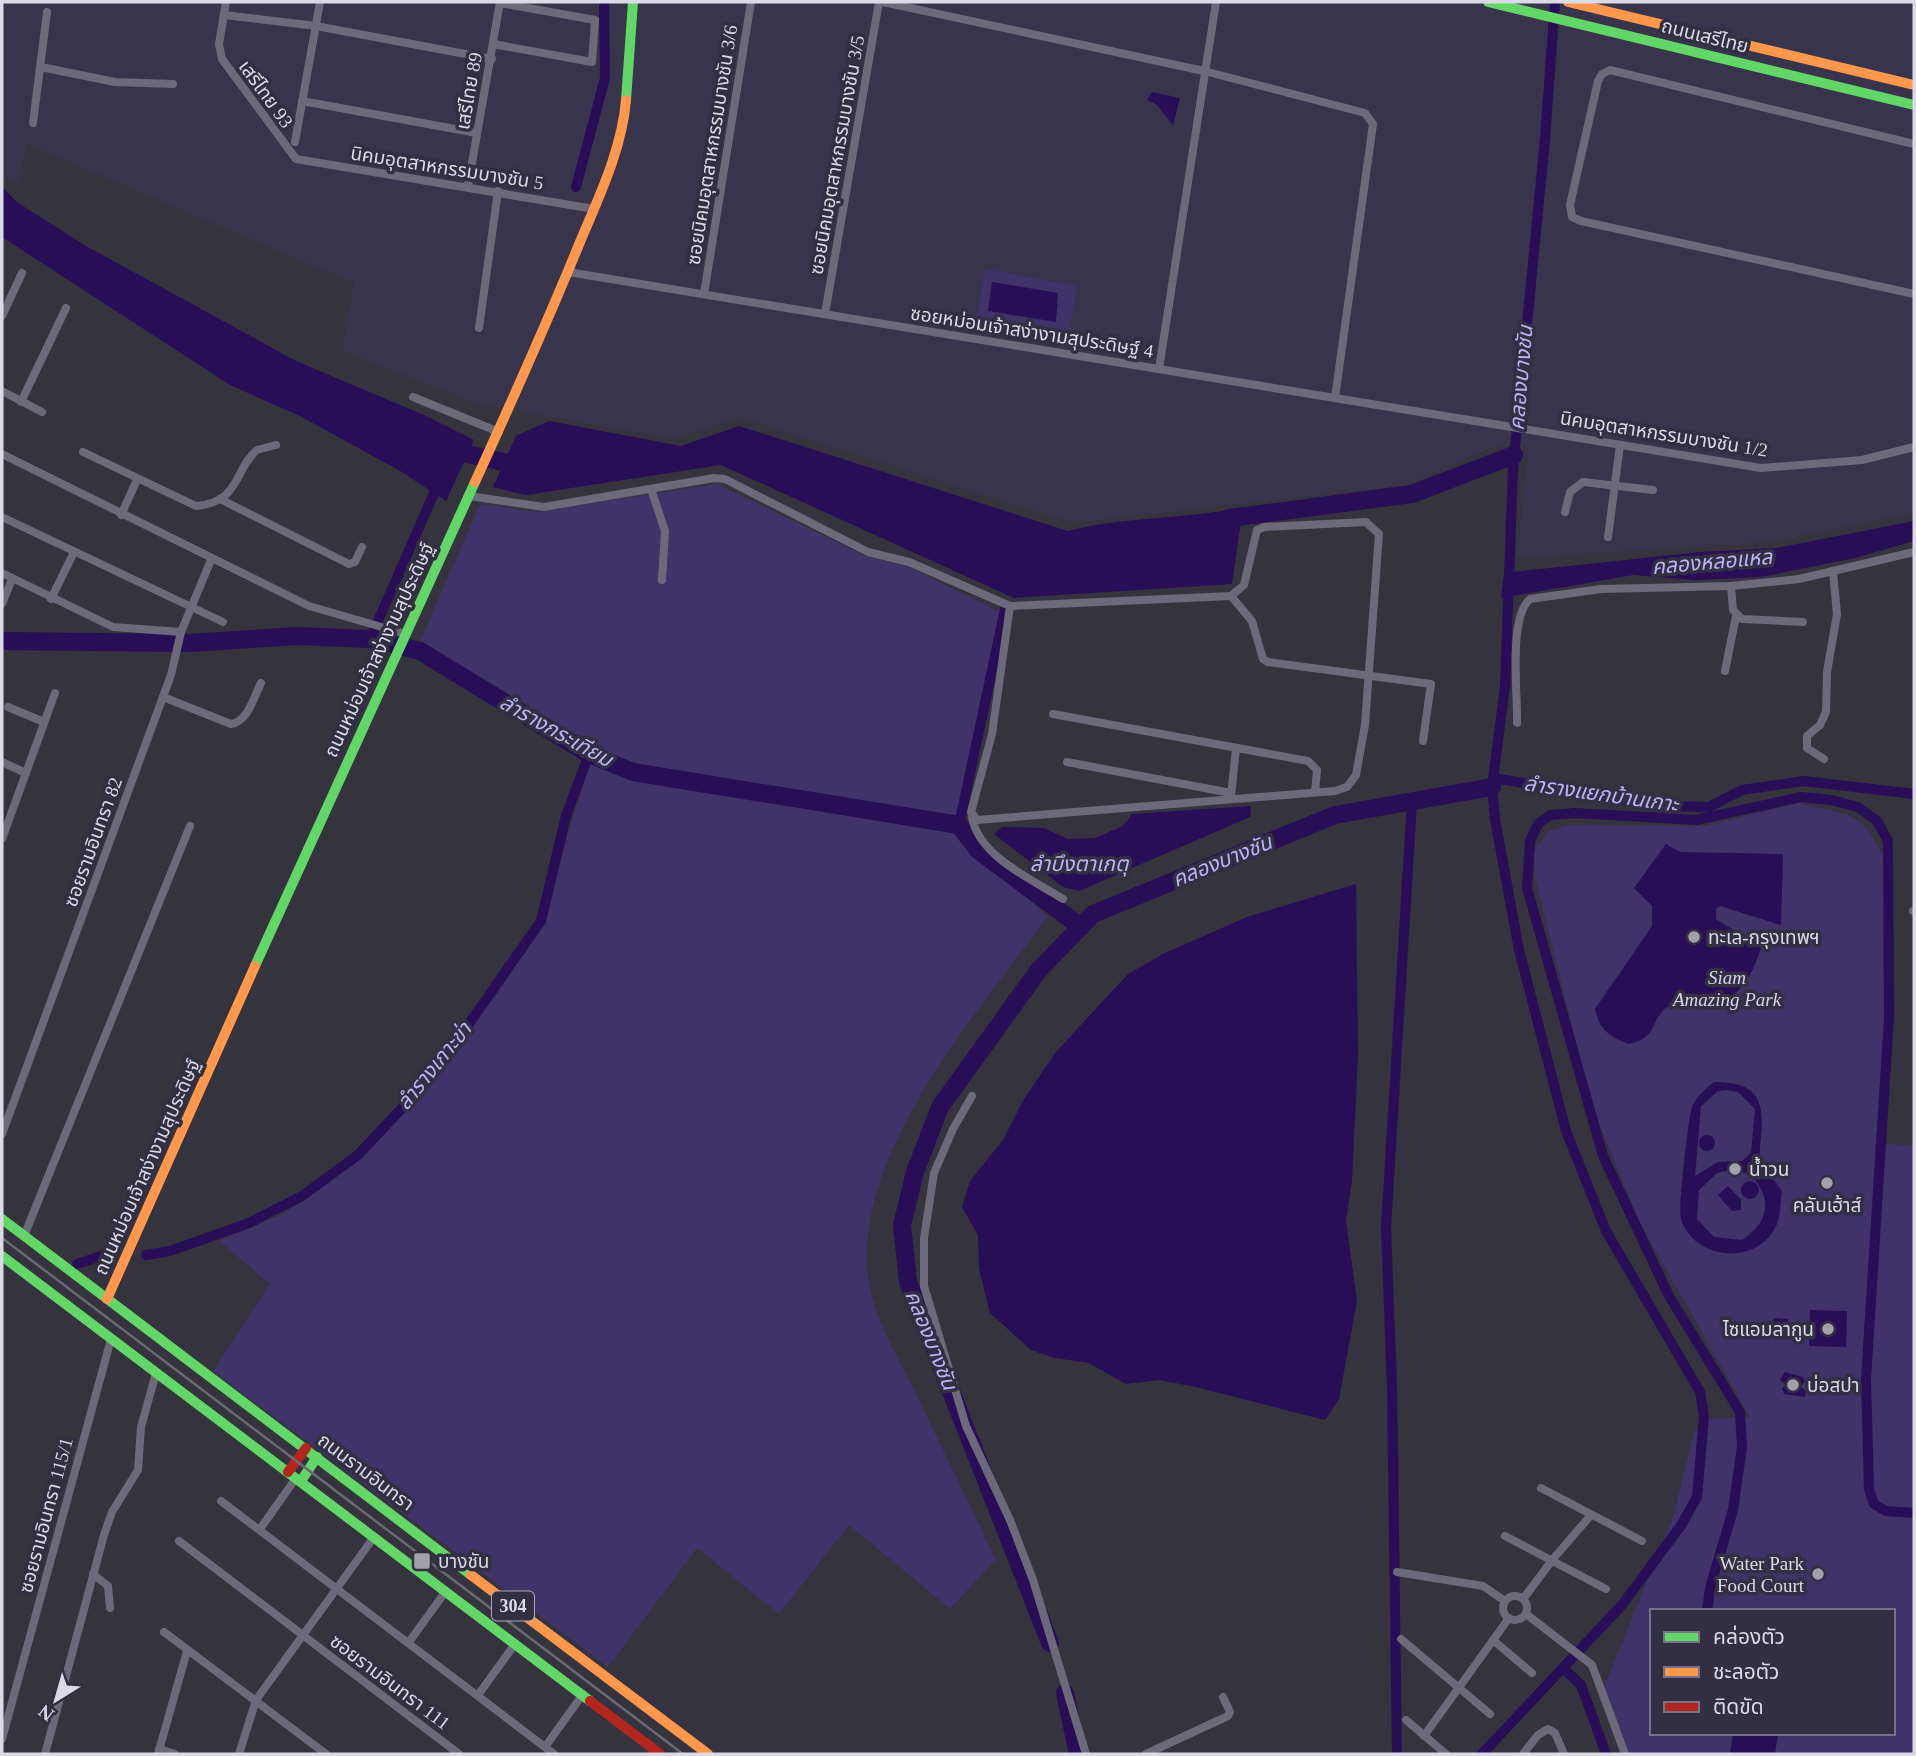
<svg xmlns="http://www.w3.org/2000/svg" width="1916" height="1756" font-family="'Times New Roman','Noto Sans Thai',serif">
<rect width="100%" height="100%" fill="#35333e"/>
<polygon fill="#38344b" points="2,2 1914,2 1914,513 1769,542 1516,558 1529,447 1498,445 1408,485 1073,523 739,417 674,439 479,404 342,351 354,283 27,144 19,183 2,175"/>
<g fill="#3f3369" fill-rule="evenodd">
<polygon points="985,269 1077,286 1067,343 975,327"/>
<path d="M717,484L865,556L907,566L1006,615L980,752L962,821L971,850L1048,916C979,1011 855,1151 868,1274C872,1315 897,1355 915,1392C942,1448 969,1503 996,1559L950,1609L849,1525L779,1614L697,1548L608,1667L213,1371L270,1284L219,1241L285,1213L364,1154L436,1077L545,923L567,838L595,746L420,641L480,504L537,512Z"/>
<path d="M1798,803C1849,816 1864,809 1885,862L1886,1144L1914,1145V1754H1628L1602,1692L1674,1514L1694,1432L1706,1419L1750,1417L1641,1225L1593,1109L1535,878L1534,850L1549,831L1570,825L1704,826ZM1652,1611H1893V1733H1652Z"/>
</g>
<g fill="#280d57" fill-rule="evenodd">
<polygon points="1152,92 1180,98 1173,125 1156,104 1147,100"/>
<polygon points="2,187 18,203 86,246 296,361 424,415 474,440 446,501 402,472 300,416 230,385 2,237"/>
<polygon points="992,282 1058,293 1056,322 988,311"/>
<path d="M549,421L681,446L739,426L1068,531C1125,516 1185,520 1243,507L1232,584L1014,598L721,465L526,495L493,487L516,436Z"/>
<polygon points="1914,521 1914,541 1855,558 1761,577 1695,580 1633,575 1501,598 1504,573 1701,552 1777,548"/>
<polygon points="1251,806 1250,817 1079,891 1063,887 994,834 1002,827 1044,828 1068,839 1095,838 1123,826 1132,814"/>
<path d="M1666,844L1680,852L1783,854L1781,925L1720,906L1716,909V919L1761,948C1742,1006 1721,1005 1667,1007C1648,1023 1659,1037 1629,1044C1609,1037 1599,1029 1595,1009L1652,926V906L1634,888Z"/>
<polygon points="1356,884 1358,1054 1352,1180 1346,1221 1357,1301 1339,1399 1325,1420 1196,1387 1159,1380 1126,1384 1089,1363 1055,1358 1031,1350 990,1313 979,1269 978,1235 962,1207 970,1181 1003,1140 1024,1099 1055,1053 1128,974 1165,953 1247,917"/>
<path d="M1714,1082C1773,1082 1762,1116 1759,1160L1782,1191C1780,1202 1781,1218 1775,1228C1755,1266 1694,1260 1681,1219C1678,1210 1688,1123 1691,1111C1694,1098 1704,1090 1714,1082ZM1726,1090L1738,1092L1755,1109L1751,1153L1742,1161L1718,1162L1695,1176L1701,1106L1718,1091ZM1726,1171L1749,1173C1773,1197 1770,1222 1742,1240L1714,1237L1697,1219L1699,1190L1717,1173Z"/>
<circle cx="1707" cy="1143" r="8"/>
<circle cx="1750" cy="1190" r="9"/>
<polygon points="1728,1186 1741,1200 1741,1210 1732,1211 1718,1195"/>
<polygon points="1810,1310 1847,1311 1846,1347 1809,1346"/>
<polygon points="1774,1318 1788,1319 1790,1331 1780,1338 1773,1330"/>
<polygon points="1785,1372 1803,1377 1805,1381 1801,1386 1806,1392 1805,1397 1784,1394 1782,1388 1786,1385 1780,1380"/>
<polygon points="1733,1733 1778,1733 1775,1754 1730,1754"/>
</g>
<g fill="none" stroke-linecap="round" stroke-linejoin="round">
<g stroke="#280d57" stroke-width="10">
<polyline points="576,187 605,78 604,2"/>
<polyline points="370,639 439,482"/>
<polyline points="1493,778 1664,806 1709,807 1742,790 1804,781 1914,794"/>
<polyline points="959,825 1005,609"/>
<polyline points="146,1255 170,1251 249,1223 302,1196 358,1155 433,1075 541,921 566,816 589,754"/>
<polyline points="77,1264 104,1255"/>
<polyline points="1707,1611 1710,1588 1733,1510 1742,1447 1740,1412 1669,1296 1603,1156 1527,888 1530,841 1538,824 1550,815 1575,813 1696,820 1801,797 1831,800 1858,807 1877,821 1888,841 1889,1018 1866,1379 1869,1489 1874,1504 1886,1511 1914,1513"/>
<polyline points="1563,1668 1581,1685 1606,1754"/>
<polyline points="1397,1754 1392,1387 1386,1228 1412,802"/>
<polyline points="1482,1754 1622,1605 1682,1524 1697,1497 1704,1416 1700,1392 1606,1231 1566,1131 1519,950 1495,819 1492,787 1505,687 1513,468 1545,139 1555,2"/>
</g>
<g stroke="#280d57" stroke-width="18">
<polyline points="445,449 517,465 527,464"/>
<polyline points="1221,522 1230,518 1412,494 1514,455"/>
<polyline points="2,641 189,643 297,636 370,639 420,651 589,754 633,772 959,825 978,850 1081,927"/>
<polyline points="1050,1643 908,1282 902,1225 915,1172 940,1107 1038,971 1093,914 1335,815 1492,787"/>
<polyline points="1065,1693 1078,1754"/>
</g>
<g stroke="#6c6a7a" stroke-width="8">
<polyline points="226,2 219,44 222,59 296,159 594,209"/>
<polyline points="883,2 1204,71 1365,113 1373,124 1335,398"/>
<polyline points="224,15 316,26 492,59"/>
<polyline points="493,44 592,62 595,20 500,3"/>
<polyline points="41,67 115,82 173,84"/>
<polyline points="302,101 477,133"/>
<polyline points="33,123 47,12"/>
<polyline points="295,142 320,2"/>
<polyline points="1914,144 1610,70 1602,74 1598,81 1570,205 1572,217 1581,221 1914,294"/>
<polyline points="468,186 500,2"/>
<polyline points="568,272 1761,468 1862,460 1914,447"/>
<polyline points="704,294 751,2"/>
<polyline points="825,314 879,2"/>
<polyline points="2,316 22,273"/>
<polyline points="479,328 498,191"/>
<polyline points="1159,369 1216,2"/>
<polyline points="2,391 42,412"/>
<polyline points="413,397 499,432"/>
<polyline points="21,402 66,308"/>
<path d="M83,452L196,506C241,502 234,469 257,450L276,445"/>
<polyline points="2,454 309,606 406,634"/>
<polyline points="651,489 665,531 662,580"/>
<polyline points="469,496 544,507 714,478 725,479 868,552 909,562 1010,606 1231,596 1244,585 1257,530 1264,527 1366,522 1379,534 1365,725 1356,775 1347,787 1335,791 977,820 971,812 992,734 1010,606"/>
<polyline points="220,499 349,564 355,562 362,547"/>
<polyline points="1565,512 1570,492 1583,482 1653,490"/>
<polyline points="121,515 137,480"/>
<polyline points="2,517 223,622"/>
<polyline points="1608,537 1620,445"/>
<polyline points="2,573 113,627 181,632"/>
<polyline points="1731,586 1733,610 1742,619 1803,622"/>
<polyline points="1231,596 1252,621 1263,659 1268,662 1431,684 1423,741"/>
<polyline points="51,599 74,552"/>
<polyline points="2,604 12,579"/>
<polyline points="1725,671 1736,616"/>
<path d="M163,697L231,724C248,722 254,696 261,683"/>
<polyline points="8,707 44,722"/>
<polyline points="1053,714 1308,761 1317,770 1315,792"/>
<path d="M1517,723C1518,694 1508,618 1530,599L1601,589L1731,586L1799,579L1914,552"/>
<polyline points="1824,759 1807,748 1807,736 1820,725 1826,712 1827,672 1837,614 1833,572"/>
<polyline points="2,762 26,773"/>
<polyline points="1067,762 1231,793"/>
<polyline points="1231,797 1236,748"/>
<path d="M972,817C978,856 1033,880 1063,899"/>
<polyline points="2,839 55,693"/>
<polyline points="1913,911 1914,911"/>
<polyline points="972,1096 953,1129 934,1173 924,1238 924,1286 966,1426 1010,1520 1033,1580 1086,1754"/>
<polyline points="2,1134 171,675 181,632 211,560"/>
<polyline points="24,1236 190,826"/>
<polyline points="1541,1488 1642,1541"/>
<polyline points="221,1501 554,1754"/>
<polyline points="260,1529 296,1478"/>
<polyline points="1505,1536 1606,1589"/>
<polyline points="179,1541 459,1754"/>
<polyline points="1397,1572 1483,1586 1505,1601"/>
<polyline points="93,1574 108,1586 110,1608"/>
<circle cx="1515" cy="1608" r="12"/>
<polyline points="1523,1599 1553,1559 1591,1515"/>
<polyline points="1526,1614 1592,1665 1625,1754"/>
<polyline points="164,1632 326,1754"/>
<polyline points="1401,1639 1490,1714"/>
<polyline points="1493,1640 1532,1673"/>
<polyline points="409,1642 446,1591"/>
<polyline points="478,1695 515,1644"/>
<polyline points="1406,1720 1446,1754"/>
<polyline points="1424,1736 1509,1618"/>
<polyline points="2,1739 111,1339"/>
<polyline points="545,1747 583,1694"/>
<polyline points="159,1749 175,1754"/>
<polyline points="45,1754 104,1535 112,1512 138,1470 141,1427 156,1373"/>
<polyline points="158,1754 187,1651"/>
<polyline points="239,1754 256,1700 374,1537"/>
<polyline points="1146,1754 1228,1716 1230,1712 1223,1697"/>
<polyline points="1523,1754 1538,1735 1548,1729 1555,1733 1564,1754"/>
</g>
<g stroke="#63d668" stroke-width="10">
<polyline points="1488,2 1914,105"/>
<polyline points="626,100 633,2"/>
<polyline points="255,966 475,482"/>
<polyline points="2,1219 471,1575"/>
<polyline points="2,1256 590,1701"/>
<polyline points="301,1481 317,1457"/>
</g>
<g stroke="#ff974d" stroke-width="10">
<polyline points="1568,2 1914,85"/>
<path d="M475,482C511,403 547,323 580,242C599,197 622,149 626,100"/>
<polyline points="107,1299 255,966"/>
<polyline points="471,1575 708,1754"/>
</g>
<g stroke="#b3261e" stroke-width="10">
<polyline points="288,1472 306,1448"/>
<polyline points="590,1701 660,1754"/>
</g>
<polyline stroke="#6b6975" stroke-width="2.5" points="2,1238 683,1754"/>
</g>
<g fill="#a1a0ab" stroke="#322f42" stroke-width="2.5">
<circle cx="1694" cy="937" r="7"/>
<circle cx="1735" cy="1169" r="7"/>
<circle cx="1827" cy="1183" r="7"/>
<circle cx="1828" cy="1329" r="7"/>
<circle cx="1793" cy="1385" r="7"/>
<rect x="413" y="1552" width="18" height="18" rx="3.5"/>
<circle cx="1818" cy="1574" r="7"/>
</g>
<g text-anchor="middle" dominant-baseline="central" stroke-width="7" stroke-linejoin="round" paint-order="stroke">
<rect fill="#322f42" stroke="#a8a7b5" stroke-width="2" x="492" y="1591.5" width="42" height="29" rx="5"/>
<g font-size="18" font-weight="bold" fill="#dbdae6">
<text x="513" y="1606">304</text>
</g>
<g font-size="19" fill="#dbdae6" stroke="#322f42">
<text transform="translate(1705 36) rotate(14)">ถนนเสรีไทย</text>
<text transform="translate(469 91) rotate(-80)">เสรีไทย 89</text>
<text transform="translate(266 94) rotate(54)">เสรีไทย 93</text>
<text transform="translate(712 145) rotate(-81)">ซอยนิคมอุตสาหกรรมบางชัน 3/6</text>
<text transform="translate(837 155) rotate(-80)">ซอยนิคมอุตสาหกรรมบางชัน 3/5</text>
<text transform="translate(447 168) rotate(9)">นิคมอุตสาหกรรมบางชัน 5</text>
<text transform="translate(1032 332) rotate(9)">ซอยหม่อมเจ้าสง่างามสุประดิษฐ์ 4</text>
<text transform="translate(1664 434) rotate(9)">นิคมอุตสาหกรรมบางชัน 1/2</text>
<text transform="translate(379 650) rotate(-65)">ถนนหม่อมเจ้าสง่างามสุประดิษฐ์</text>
<text transform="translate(93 842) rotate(-70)">ซอยรามอินทรา 82</text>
<text transform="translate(147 1167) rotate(-66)">ถนนหม่อมเจ้าสง่างามสุประดิษฐ์</text>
<text transform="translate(366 1472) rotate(37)">ถนนรามอินทรา</text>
<text transform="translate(46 1515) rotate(-75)">ซอยรามอินทรา 115/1</text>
<text transform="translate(390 1682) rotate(37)">ซอยรามอินทรา 111</text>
</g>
<g font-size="19" fill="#dbdae6" stroke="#322f42" text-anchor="start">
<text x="1708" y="937">ทะเล-กรุงเทพฯ</text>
<text x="1749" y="1169">น้ำวน</text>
<text x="1827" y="1205" text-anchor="middle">คลับเฮ้าส์</text>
<text x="1814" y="1329" text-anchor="end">ไซแอมลากูน</text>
<text x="1807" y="1385">บ่อสปา</text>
<text x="438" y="1561">บางชัน</text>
<text x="1804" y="1563" text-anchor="end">Water Park<tspan x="1804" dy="22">Food Court</tspan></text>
</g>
<g font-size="19" font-style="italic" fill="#d8d5ed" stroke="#322f42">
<text x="1727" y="977">Siam<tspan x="1727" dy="22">Amazing Park</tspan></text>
</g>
<g font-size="21" font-style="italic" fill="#bdb4f7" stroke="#322f42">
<text transform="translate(1521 378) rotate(-85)">คลองบางชัน</text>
<text transform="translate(1712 562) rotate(-5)">คลองหลอแหล</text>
<text transform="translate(556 731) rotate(29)">ลำรางกระเทียม</text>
<text transform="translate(1601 794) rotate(8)">ลำรางแยกบ้านเกาะ</text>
<text transform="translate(1222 861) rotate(-22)">คลองบางชัน</text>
<text x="1079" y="864">ลำบึงตาเกตุ</text>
<text transform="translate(434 1066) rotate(-51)">ลำรางเกาะข่า</text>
<text transform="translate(931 1340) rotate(68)">คลองบางชัน</text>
</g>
</g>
<rect width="1916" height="1756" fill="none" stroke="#dbdae6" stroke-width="7"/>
<rect x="1650" y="1609" width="245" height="126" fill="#322f42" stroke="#767384" stroke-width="2"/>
<rect x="1664" y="1632" width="35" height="10" fill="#63d668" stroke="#767384" stroke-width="2"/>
<text x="1713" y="1644" font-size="21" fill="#dbdae6">คล่องตัว</text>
<rect x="1664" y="1667" width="35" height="10" fill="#ff974d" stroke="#767384" stroke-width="2"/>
<text x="1713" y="1679" font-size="21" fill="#dbdae6">ชะลอตัว</text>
<rect x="1664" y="1702" width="35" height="10" fill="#b3261e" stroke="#767384" stroke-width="2"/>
<text x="1713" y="1714" font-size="21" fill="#dbdae6">ติดขัด</text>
<g transform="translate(56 1700) rotate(217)" stroke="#322f42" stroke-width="5" paint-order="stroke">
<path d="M0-5L12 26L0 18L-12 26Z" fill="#dbdae6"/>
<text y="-10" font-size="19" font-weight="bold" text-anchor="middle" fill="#dbdae6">N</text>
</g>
</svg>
